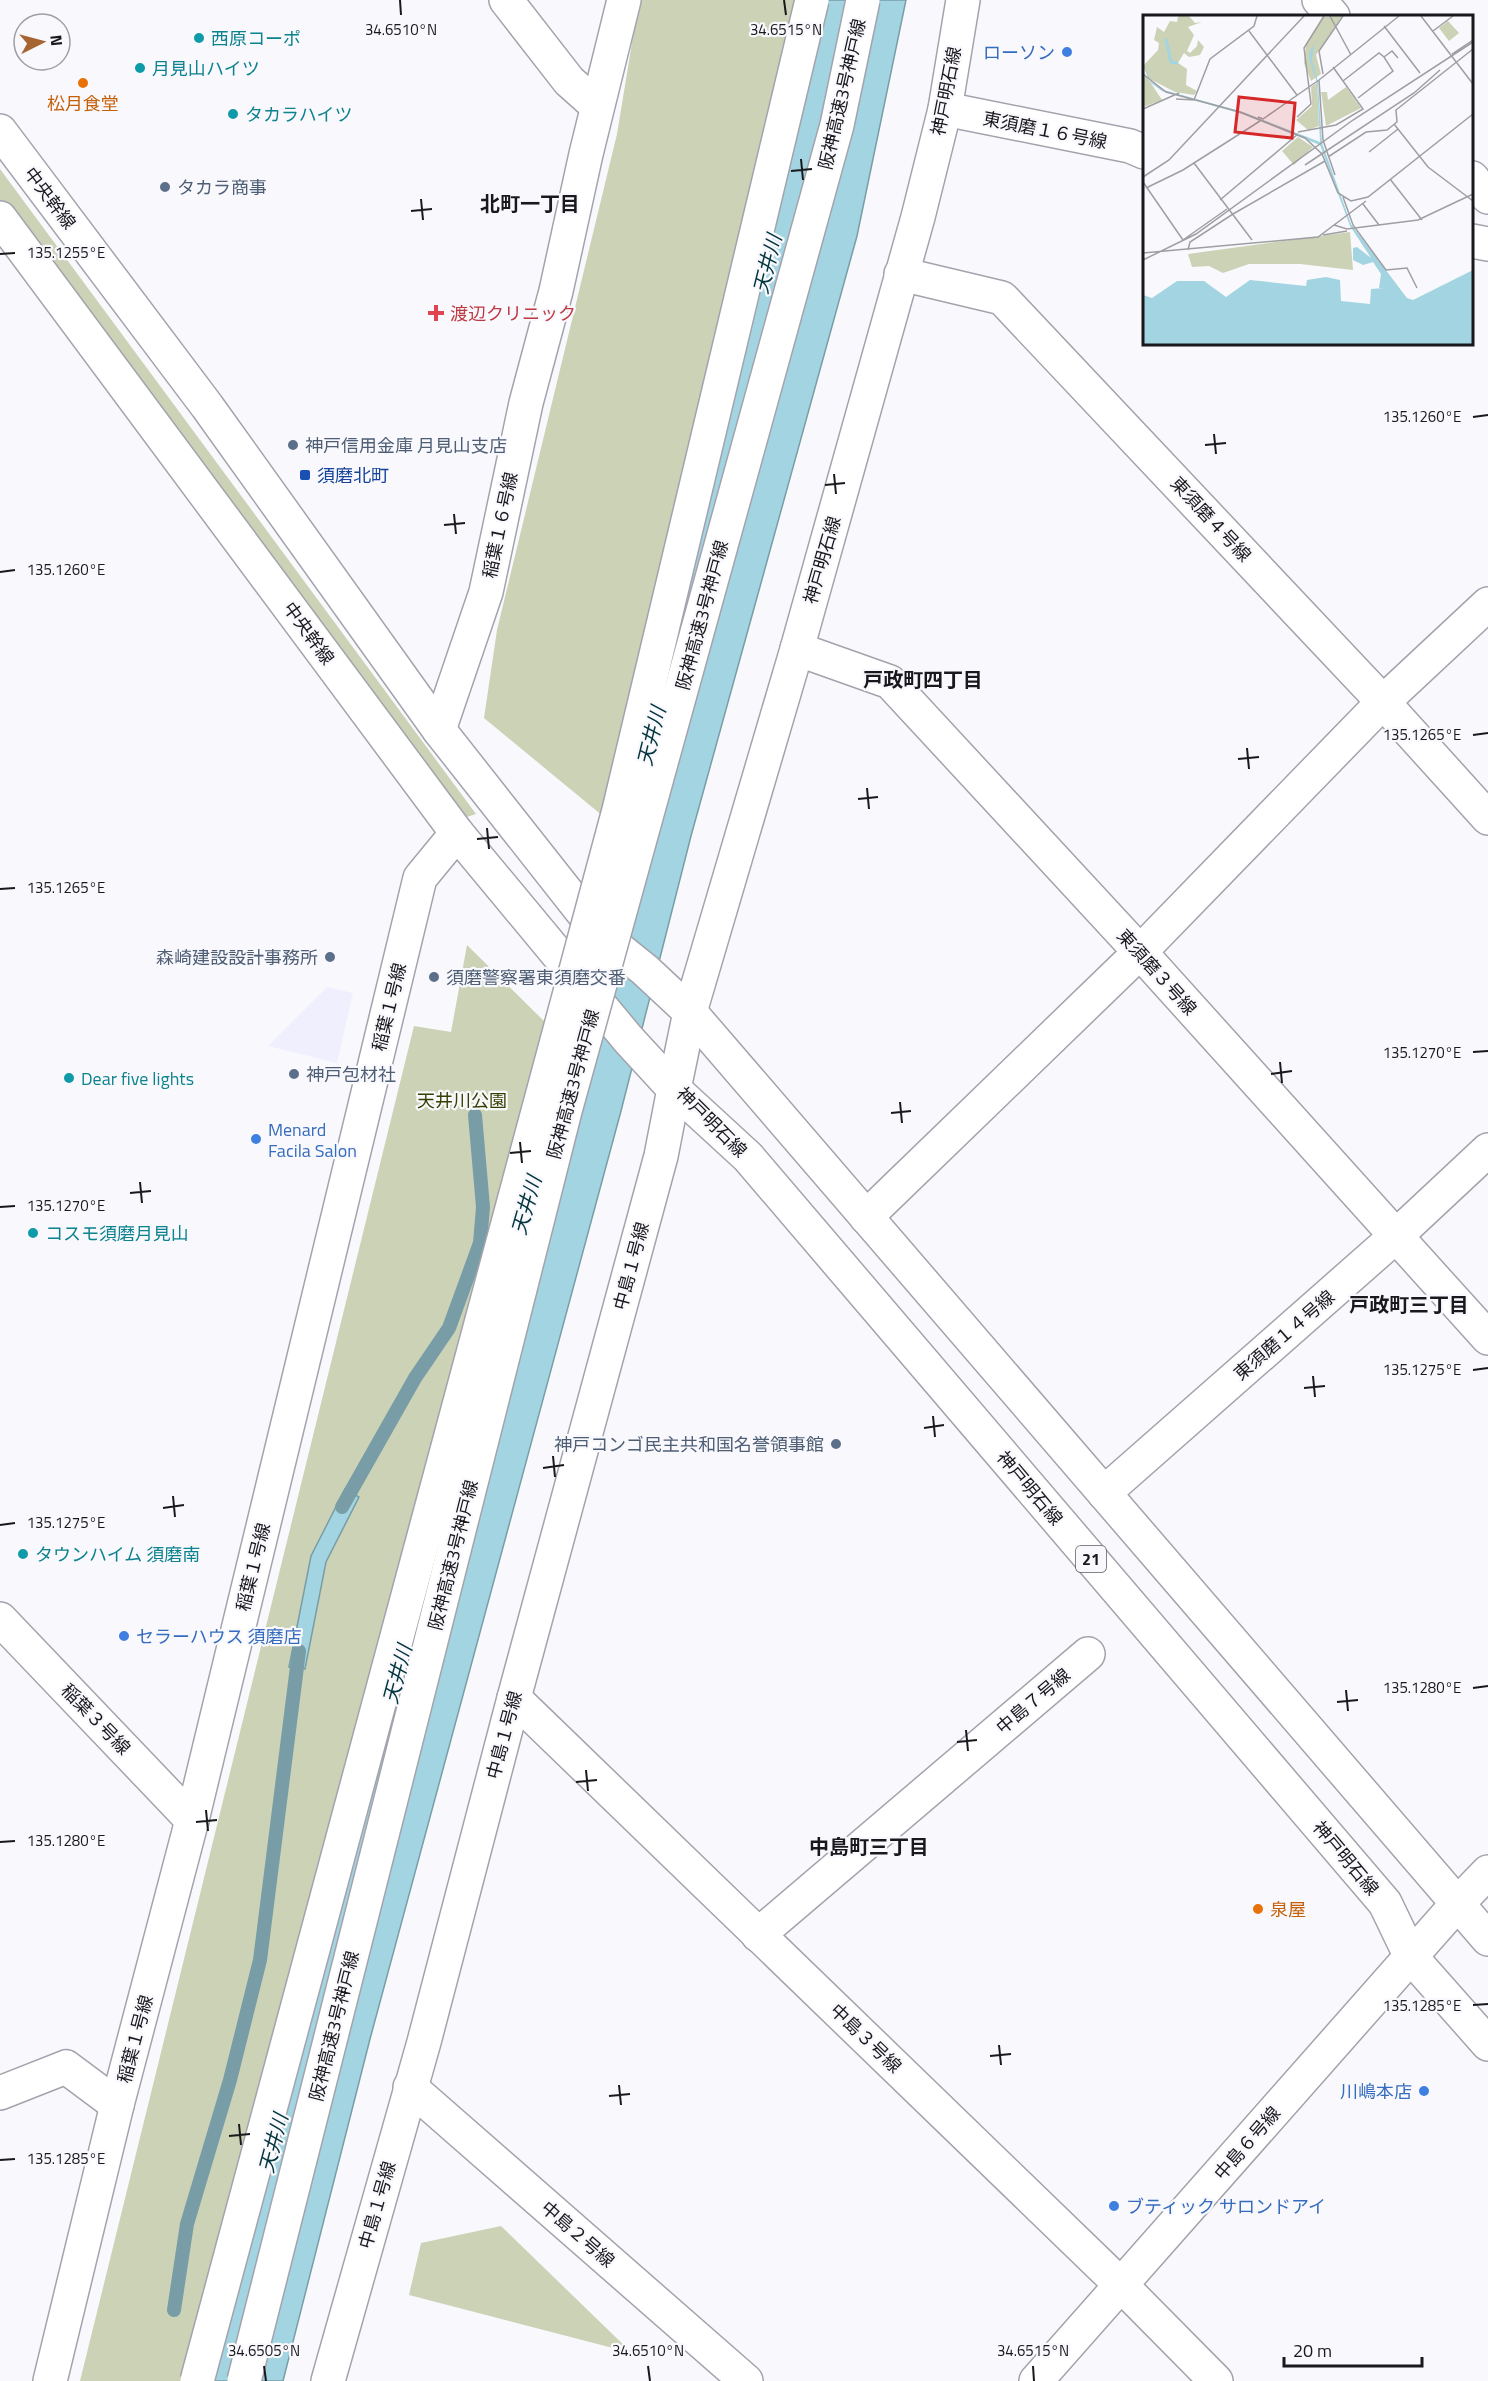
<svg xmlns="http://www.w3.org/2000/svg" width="1488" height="2381" font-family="'Titillium Web','Noto Sans JP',sans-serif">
<rect width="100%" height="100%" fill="#f9f9fd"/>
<polygon fill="#f0effe" points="327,987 353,993 337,1063 268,1046"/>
<g fill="#cbd2b6">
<polygon points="639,0 823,0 621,831 484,718 497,630 617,134"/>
<polygon points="0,169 476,814 458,820 0,200"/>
<polygon points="467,945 547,1024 202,2381 80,2381 414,1026 451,1032"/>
<polygon points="501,2226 632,2353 409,2295 421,2243"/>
</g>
<g fill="#a2d5e1" stroke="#799da6" stroke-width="1.5">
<polygon points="821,0 906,0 857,236 691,836 621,1111 370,2039 283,2381 205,2381"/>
<polygon points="345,1489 359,1497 326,1562 305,1669 289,1667 311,1556"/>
</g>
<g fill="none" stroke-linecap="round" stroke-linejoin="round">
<g stroke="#799da6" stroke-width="14">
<polyline points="342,1507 415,1378 449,1328 480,1243 483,1207 475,1115"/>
<polyline points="174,2310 187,2224 230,2080 260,1960 299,1651"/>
</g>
<g stroke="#a3a3ad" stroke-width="36">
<g id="street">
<polyline points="506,0 569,81 597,106"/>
<polyline points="1319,0 1333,16"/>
<polyline points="945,109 1130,146 1144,152"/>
<polyline points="1472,178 1488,197"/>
<polyline points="1472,241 1488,244"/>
<polyline points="901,274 1002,298 1383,702 1488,818"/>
<polyline points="797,649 890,682 1140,952 1488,1338"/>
<polyline points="439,730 486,592 526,403 556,291 586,154 624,0"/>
<polyline points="866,1217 1140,952 1383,702 1488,604"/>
<polyline points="1104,1493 1396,1236 1488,1150"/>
<polyline points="0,1619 192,1820"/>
<polyline points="514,1698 1122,2286 1216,2381"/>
<polyline points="758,1935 1088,1654"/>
<polyline points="410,2087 746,2381"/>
<polyline points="0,2093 66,2067 117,2105"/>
<polyline points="50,2381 117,2105 192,1820 420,878 457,833"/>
<polyline points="1036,2381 1458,1903 1488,1872"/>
</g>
</g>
<g stroke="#a3a3ad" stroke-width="36">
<g id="secondary">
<polyline points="0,131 207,406 439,730 599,933 645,970 690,1012"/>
<polyline points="0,218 457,833 628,1039 674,1089 661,1156 514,1698 424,2042 328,2381"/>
</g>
</g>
<g stroke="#a3a3ad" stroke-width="36">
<g id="primary">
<polyline points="963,0 945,109 918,217 797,649 690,1012 674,1089 748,1157 1385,1903 1411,1957 1488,2044"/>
<polyline points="690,1012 1488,1939"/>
</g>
</g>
<use href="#street" stroke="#fff" stroke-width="33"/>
<use href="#secondary" stroke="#fff" stroke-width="33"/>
<use href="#primary" stroke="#fff" stroke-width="33"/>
<g stroke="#a3a3ad" stroke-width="36" stroke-linecap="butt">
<g id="highway-bridge">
<polyline points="197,2381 619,810 812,0"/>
<polyline points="244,2381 565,1111 837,125 863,0"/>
</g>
</g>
<use href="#highway-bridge" stroke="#fff" stroke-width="33"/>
</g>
<path fill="none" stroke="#19191d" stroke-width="2" d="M400,0L401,15M784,0L786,15M801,159L803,180M791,171L812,169M421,199L423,220M411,211L432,209M0,254L15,253M1473,417L1488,415M1214,434L1216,454M1205,445L1226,443M834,474L836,494M825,485L845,483M454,514L456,534M444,525L465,523M0,572L15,570M1473,735L1488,733M1247,748L1249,769M1238,759L1259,757M867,788L869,809M858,799L878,797M487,828L489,849M477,839L498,837M0,889L15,888M1473,1052L1488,1051M1280,1062L1282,1083M1271,1074L1292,1071M900,1102L902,1123M891,1113L911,1111M520,1142L522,1163M510,1153L531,1151M140,1182L142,1203M130,1193L151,1191M0,1207L15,1206M1473,1370L1488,1368M1313,1376L1315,1397M1304,1388L1325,1386M933,1416L935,1437M924,1428L944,1425M553,1456L555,1477M543,1468L564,1465M173,1496L175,1517M163,1508L184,1505M0,1525L15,1523M1473,1688L1488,1686M1346,1690L1348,1711M1337,1702L1358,1700M966,1730L968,1751M957,1742L977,1740M586,1770L588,1791M576,1782L597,1780M206,1810L208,1831M196,1822L217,1820M0,1842L15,1841M1473,2005L1488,2004M999,2045L1001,2065M990,2056L1011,2054M619,2085L621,2105M609,2096L630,2094M239,2124L241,2145M229,2136L250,2134M0,2160L15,2159M264,2366L266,2381M648,2366L650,2381M1033,2366L1034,2381"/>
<g fill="#0f9aa8" stroke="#f9f9fd" stroke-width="2">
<circle cx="199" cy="38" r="6"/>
<circle cx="140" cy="68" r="6"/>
<circle cx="233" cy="114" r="6"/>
<circle cx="69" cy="1078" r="6"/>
<circle cx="33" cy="1233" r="6"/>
<circle cx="23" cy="1554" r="6"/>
</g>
<g fill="#3f7fe0" stroke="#f9f9fd" stroke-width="2">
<circle cx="1067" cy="52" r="6"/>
<circle cx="256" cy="1139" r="6"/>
<circle cx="124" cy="1636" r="6"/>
<circle cx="1424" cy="2091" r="6"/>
<circle cx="1114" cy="2206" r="6"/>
</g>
<g fill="#e8710a" stroke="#f9f9fd" stroke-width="2">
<circle cx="83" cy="83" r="6"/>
<circle cx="1258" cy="1909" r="6"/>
</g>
<g fill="#5c6f8a" stroke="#f9f9fd" stroke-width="2">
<circle cx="165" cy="187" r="6"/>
<circle cx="293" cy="445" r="6"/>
<circle cx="330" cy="957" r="6"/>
<circle cx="434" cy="977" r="6"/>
<circle cx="294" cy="1074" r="6"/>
<circle cx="836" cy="1444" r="6"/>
</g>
<path fill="#e0444e" stroke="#f9f9fd" stroke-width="2" d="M433 304h6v6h6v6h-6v6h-6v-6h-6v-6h6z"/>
<rect fill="#1a4fb4" stroke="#f9f9fd" stroke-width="2" x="299" y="469" width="12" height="12" rx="3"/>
<g text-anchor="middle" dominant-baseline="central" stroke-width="4.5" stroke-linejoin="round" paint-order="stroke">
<rect fill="#f9f9fd" stroke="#5c5c60" stroke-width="1.5" x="1076" y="1546" width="30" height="26" rx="4.5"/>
<g font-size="16" font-weight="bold" fill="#19191d">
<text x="1091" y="1559">21</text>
</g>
<g font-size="18" fill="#0d838f" stroke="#f9f9fd" text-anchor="start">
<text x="211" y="38">西原コーポ</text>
<text x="152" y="68">月見山ハイツ</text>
<text x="245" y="114">タカラハイツ</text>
<text x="81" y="1078">Dear five lights</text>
<text x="45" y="1233">コスモ須磨月見山</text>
<text x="35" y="1554">タウンハイム 須磨南</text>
</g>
<g font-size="18" fill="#366cbe" stroke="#f9f9fd" text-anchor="start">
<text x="1055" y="52" text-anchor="end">ローソン</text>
<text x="268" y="1129">Menard<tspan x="268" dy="21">Facila Salon</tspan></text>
<text x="136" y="1636">セラーハウス 須磨店</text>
<text x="1412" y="2091" text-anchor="end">川嶋本店</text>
<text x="1126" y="2206">ブティック サロンドアイ</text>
</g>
<g font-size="18" fill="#19191d" stroke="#f9f9fd">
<text transform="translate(946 91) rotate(-79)">神戸明石線</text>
<text transform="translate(842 94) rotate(-77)">阪神高速3号神戸線</text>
<text transform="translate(1045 130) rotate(11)">東須磨１６号線</text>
<text transform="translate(50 198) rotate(53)">中央幹線</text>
<text transform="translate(1211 519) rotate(47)">東須磨４号線</text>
<text transform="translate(500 525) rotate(-78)">稲葉１６号線</text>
<text transform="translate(822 560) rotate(-74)">神戸明石線</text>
<text transform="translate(702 615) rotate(-75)">阪神高速3号神戸線</text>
<text transform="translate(309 633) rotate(54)">中央幹線</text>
<text transform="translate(1157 972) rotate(48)">東須磨３号線</text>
<text transform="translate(389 1007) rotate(-76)">稲葉１号線</text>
<text transform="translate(573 1084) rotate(-75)">阪神高速3号神戸線</text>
<text transform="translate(712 1122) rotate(45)">神戸明石線</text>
<text transform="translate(631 1266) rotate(-75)">中島１号線</text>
<text transform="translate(1284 1335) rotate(-41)">東須磨１４号線</text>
<text transform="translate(1030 1488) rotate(50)">神戸明石線</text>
<text transform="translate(453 1555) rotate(-76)">阪神高速3号神戸線</text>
<text transform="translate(253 1567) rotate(-76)">稲葉１号線</text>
<text transform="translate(1033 1701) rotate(-40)">中島７号線</text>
<text transform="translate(96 1719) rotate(46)">稲葉３号線</text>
<text transform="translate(504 1735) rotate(-75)">中島１号線</text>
<text transform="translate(1346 1858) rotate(50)">神戸明石線</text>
<text transform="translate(334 2026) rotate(-76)">阪神高速3号神戸線</text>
<text transform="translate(866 2038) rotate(44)">中島３号線</text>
<text transform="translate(135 2039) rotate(-75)">稲葉１号線</text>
<text transform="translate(1247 2143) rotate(-49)">中島６号線</text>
<text transform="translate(377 2205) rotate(-74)">中島１号線</text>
<text transform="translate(578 2234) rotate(41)">中島２号線</text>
</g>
<g font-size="18" fill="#c56008" stroke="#f9f9fd">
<text x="83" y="103">松月食堂</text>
<text x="1270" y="1909" text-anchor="start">泉屋</text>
</g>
<g font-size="18" fill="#4e5e75" stroke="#f9f9fd" text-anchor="start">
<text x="177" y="187">タカラ商事</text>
<text x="305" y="445">神戸信用金庫 月見山支店</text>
<text x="318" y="957" text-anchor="end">森崎建設設計事務所</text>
<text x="446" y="977">須磨警察署東須磨交番</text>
<text x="306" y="1074">神戸包材社</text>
<text x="824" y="1444" text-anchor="end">神戸コンゴ民主共和国名誉領事館</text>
</g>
<g font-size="18" fill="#be3a42" stroke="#f9f9fd" text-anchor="start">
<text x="450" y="313">渡辺クリニック</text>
</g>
<g font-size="18" fill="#164399" stroke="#f9f9fd" text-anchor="start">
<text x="317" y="475">須磨北町</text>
</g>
<g font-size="18" fill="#364000" stroke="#f9f9fd">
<text x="462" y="1100">天井川公園</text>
</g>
<g font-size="20" font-weight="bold" fill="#19191d" stroke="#f9f9fd">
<text x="530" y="203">北町一丁目</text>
<text x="923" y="679">戸政町四丁目</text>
<text x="1409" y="1304">戸政町三丁目</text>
<text x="869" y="1846">中島町三丁目</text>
</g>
<g font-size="20" font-style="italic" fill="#03353e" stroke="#f9f9fd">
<text transform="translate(767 264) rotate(-76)">天井川</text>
<text transform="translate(651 736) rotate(-76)">天井川</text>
<text transform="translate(526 1205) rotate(-74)">天井川</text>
<text transform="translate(397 1674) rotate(-75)">天井川</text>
<text transform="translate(273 2143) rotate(-75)">天井川</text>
</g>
</g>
<g transform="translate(1143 15)">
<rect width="330" height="330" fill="#f9f9fd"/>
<path d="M35,1H46L52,8L59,7L45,12L51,20L44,36L47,38L54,31L55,25L61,32L57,40L46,42L41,38L35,48L44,54L43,70L54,76L51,80L32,77L5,63L0,51L15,35L16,28L11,25L14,12L21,17L27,6L34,7ZM192,1H199L173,40L178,59L168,66L161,48L163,29L181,2ZM305,6L316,18L306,26L296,13ZM0,56L19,85L0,92ZM174,68L176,111L165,115L153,105L169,91L168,72ZM203,72L218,93L183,111L178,77H184L185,85ZM155,122L170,132L151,150L139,136ZM207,217L210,255L157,249H106L80,258L66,251L49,252L45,239Z" fill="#cbd2b6"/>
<path d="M189,1L171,30L169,45L175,67L179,128L208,209L264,283L270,285L330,255V329H0V280L9,283L34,266H61L83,282L107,265L163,271L164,265L183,262L197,265L198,286L227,289L228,274L241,273H236L238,259L230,247L220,250L210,245V233L214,232L228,243L207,211L177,130L99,99L19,76L8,68L0,50L9,67L21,75L100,97L177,127L174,68L166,43L167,36Z" fill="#a2d5e1"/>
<path fill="none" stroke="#a2d5e1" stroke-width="3" d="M23,24L28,47L35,48"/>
<path fill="none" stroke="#9f9fa3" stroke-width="1.5" d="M187,1L208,40M278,1L330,69M241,11L277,58M106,16L154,80M290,16L310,1M309,39L330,25M241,42L249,36L255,43M0,59L23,77L97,97L162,123L179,139L195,178L208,186L225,182L330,99M180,59L176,36L200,1M176,65L180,125L192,160M200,66L236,38L241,42L250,56L215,83M33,84L51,85L67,44L111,11L114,1M0,94L36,78M115,102L120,104L176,65L256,1M154,102L168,89L161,33L181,1M251,109L285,152L330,186M155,117L193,110L220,94L190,52M226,137L255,114M185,142L223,117L244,115L254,107L253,95L330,34M51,148L109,225M162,150L271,78L297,55M0,162L26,145L161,1M247,164L279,205M0,167L40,225M3,173L40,155L117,106M200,182L210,210L243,255L264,253L274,273M77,185L155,119M220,189L236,210M191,210L204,214L275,205L330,179M180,220L204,216M40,225L84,194M45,235L47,227L90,199L182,146M0,238L175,222L223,186M0,245L53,219L210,105L330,27"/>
<path fill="#d62828" fill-opacity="0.15" stroke="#d62828" stroke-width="3" d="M96,82L152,88L149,123L92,117Z"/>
<rect width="330" height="330" fill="none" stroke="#19191d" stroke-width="3"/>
</g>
<g font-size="15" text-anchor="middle" fill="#19191d" stroke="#f9f9fd" stroke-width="4.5" stroke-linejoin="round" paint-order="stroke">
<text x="401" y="35">34.6510°N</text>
<text x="786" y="35">34.6515°N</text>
<text x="66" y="258">135.1255°E</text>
<text x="1422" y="422">135.1260°E</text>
<text x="66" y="575">135.1260°E</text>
<text x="1422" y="740">135.1265°E</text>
<text x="66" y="893">135.1265°E</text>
<text x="1422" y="1058">135.1270°E</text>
<text x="66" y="1211">135.1270°E</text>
<text x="1422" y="1375">135.1275°E</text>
<text x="66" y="1528">135.1275°E</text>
<text x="1422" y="1693">135.1280°E</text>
<text x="66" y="1846">135.1280°E</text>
<text x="1422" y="2011">135.1285°E</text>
<text x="66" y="2164">135.1285°E</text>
<text x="264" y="2356">34.6505°N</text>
<text x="648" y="2356">34.6510°N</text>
<text x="1033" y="2356">34.6515°N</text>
</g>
<g transform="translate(42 42) rotate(84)"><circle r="28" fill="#f9f9fd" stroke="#9f9fa3" stroke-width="1.5"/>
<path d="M0-4.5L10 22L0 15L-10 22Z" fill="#a66430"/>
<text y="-9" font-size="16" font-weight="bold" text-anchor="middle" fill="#19191d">N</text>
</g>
<path d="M1284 2357v9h138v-9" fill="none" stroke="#19191d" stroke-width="3"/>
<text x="1293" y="2357" font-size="18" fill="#19191d" stroke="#f9f9fd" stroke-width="4.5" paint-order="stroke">20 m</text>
</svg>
